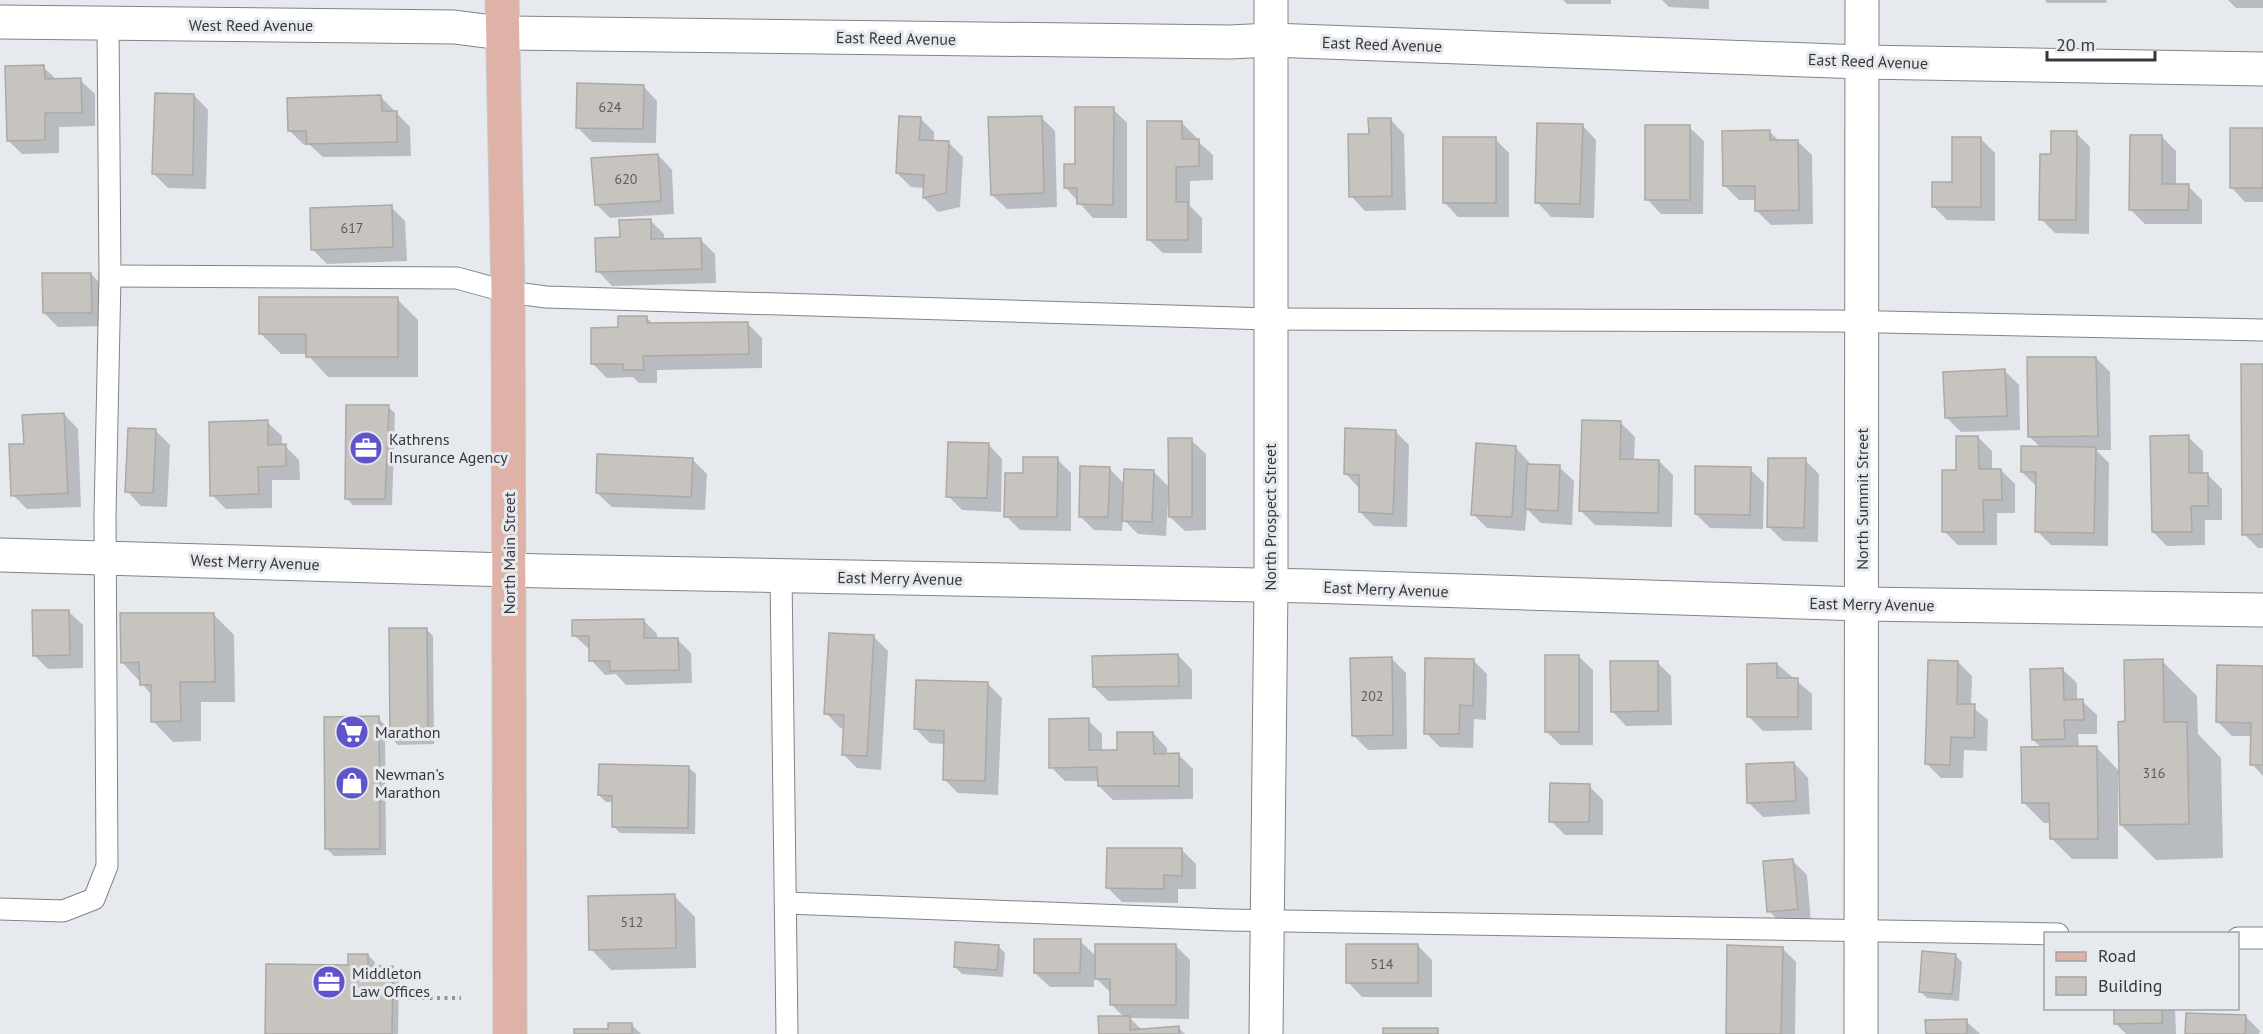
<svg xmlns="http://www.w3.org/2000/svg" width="2263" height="1034" font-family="'PT Sans',sans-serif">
<rect width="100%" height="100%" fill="#e6eaef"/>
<g fill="#0003">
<polygon points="1563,0 1611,0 1611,4 1567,4"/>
<polygon points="1662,0 1709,0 1709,9 1669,7"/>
<polygon points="2045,0 2107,0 2106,3 2047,3"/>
<polygon points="2228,0 2263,0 2263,8 2236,8"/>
<polygon points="43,67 57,80 80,80 95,94 95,126 59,127 59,153 22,154 8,140"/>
<polygon points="643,86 657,101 656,143 592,142 578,128"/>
<polygon points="194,95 208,110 206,189 168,188 154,174"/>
<polygon points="381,97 410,127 411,156 323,157 310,145 304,145 289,130"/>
<polygon points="1113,109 1127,123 1127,218 1093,218 1065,187 1076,166"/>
<polygon points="1041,117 1055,131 1057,207 1007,209 992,195"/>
<polygon points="920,118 934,132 934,142 949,143 963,157 960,207 938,212 924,198 925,188 911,187 897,173"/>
<polygon points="1390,119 1404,134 1406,210 1365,211 1351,196 1370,136"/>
<polygon points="1181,122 1196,137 1196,140 1213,155 1213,180 1190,181 1190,206 1202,218 1202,253 1163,253 1148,239"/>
<polygon points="1582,125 1596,140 1594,218 1551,217 1537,202"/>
<polygon points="1689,127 1704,141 1703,214 1661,214 1647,199"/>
<polygon points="2263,130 2263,202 2245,202 2231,187"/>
<polygon points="1769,131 1779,141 1797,141 1812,155 1813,224 1771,225 1757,211 1756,200 1739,200 1725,186"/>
<polygon points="2076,133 2090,147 2089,234 2055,233 2041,219 2052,155"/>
<polygon points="2162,137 2176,151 2176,186 2188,186 2202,200 2202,224 2145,224 2131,210"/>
<polygon points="1495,139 1509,153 1509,217 1458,217 1444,202"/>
<polygon points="1981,139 1995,153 1995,221 1947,220 1933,206 1953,184"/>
<polygon points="658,155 672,170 674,214 610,218 596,204"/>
<polygon points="391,207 405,221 407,261 327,264 313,250"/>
<polygon points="650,220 664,234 664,240 700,239 715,254 716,283 612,286 598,271"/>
<polygon points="91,274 105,288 106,326 58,327 44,313"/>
<polygon points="397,299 418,320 418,377 328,377 307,354 281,354 260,333"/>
<polygon points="646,317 653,324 747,323 762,338 762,368 657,370 657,383 639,383 633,377 607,378 593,364 620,329"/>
<polygon points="2096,358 2110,372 2111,450 2096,450 2109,463 2108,546 2051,545 2037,531 2036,486 2022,472 2041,448 2029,436"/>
<polygon points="2263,365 2263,548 2258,548 2244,534"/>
<polygon points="2005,371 2019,385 2020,430 1961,432 1947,418"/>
<polygon points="388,407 395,413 392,505 353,505 346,498"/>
<polygon points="64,414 78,429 81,507 27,509 13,495 25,446"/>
<polygon points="267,422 282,436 282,446 285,446 299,460 300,480 272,480 272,508 226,509 212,495"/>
<polygon points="1621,423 1635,437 1634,461 1659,461 1673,475 1672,527 1595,525 1581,511"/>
<polygon points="156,431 170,445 167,507 141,506 127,491"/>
<polygon points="1395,431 1409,445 1407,527 1374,526 1360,512 1359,488 1345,473"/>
<polygon points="1978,437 1992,451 1992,470 2001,470 2015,484 2015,513 1997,513 1997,545 1958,545 1944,531 1958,472"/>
<polygon points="2188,437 2203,451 2203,474 2207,474 2222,489 2222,520 2205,520 2205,545 2167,546 2153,532"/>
<polygon points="1191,440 1206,454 1206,530 1185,531 1170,517"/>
<polygon points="988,444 1002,459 1001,512 962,510 948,496"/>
<polygon points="1515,447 1529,462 1529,465 1559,467 1574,481 1572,525 1541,523 1527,509 1525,531 1487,528 1473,514"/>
<polygon points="692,459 707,474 705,510 612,507 597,493"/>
<polygon points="1057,459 1071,473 1071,531 1020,530 1006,516 1025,474"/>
<polygon points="1805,460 1819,474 1818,542 1783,541 1769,527"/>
<polygon points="1110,469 1125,485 1153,471 1169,487 1166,536 1138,534 1123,519 1122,531 1094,530 1080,516"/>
<polygon points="1750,469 1764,483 1763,529 1710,528 1696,514"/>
<polygon points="68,611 83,625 83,668 48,669 34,655"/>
<polygon points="213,614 234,635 235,702 201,702 201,741 173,742 153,721 152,695 122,662"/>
<polygon points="643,620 657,634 657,640 677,639 691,653 692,683 626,685 616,674 605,675 591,660 590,650 574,635"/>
<polygon points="426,629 433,636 434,744 398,745 391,738"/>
<polygon points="874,637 888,651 881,770 857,768 843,754 845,728 840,728 826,713"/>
<polygon points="1178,655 1192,670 1192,699 1108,701 1094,687"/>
<polygon points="1578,656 1593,670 1593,745 1560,745 1546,731"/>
<polygon points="1391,658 1406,673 1407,749 1368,750 1353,735"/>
<polygon points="1473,660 1487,674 1486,720 1474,719 1473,748 1440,747 1426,733"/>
<polygon points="2162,661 2197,696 2198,734 2221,758 2223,858 2156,860 2121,825 2121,775 2118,775 2118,859 2072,859 2051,838 2051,823 2044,823 2023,802 2042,748 2033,740 2062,669 2077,683 2077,701 2082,701 2097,715 2097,734 2078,734 2079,748 2097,748 2120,772 2126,722"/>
<polygon points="1657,662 1671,676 1672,725 1626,726 1612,711"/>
<polygon points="1958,662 1972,676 1971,706 1988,720 1987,751 1964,750 1963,778 1941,778 1927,764"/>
<polygon points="1777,664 1812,694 1812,730 1763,731 1749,717"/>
<polygon points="2263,668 2263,776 2252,764 2252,736 2232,736 2218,722"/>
<polygon points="988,684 1002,698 998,795 958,793 944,779 945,744 930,743 916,729"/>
<polygon points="378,718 385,725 386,855 334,856 327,849"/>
<polygon points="1088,720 1102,734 1102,751 1119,751 1153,733 1167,748 1167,755 1179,755 1193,769 1193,799 1113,800 1099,786 1099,781 1065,781 1051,767"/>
<polygon points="1794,763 1808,778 1810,814 1763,817 1749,803"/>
<polygon points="689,768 696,774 695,834 620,833 613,826 614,802 606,802 599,795"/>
<polygon points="1589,786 1603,800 1603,835 1565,835 1551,821"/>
<polygon points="1182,850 1196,864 1196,889 1178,889 1178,903 1122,902 1108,888"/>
<polygon points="1793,861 1807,875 1811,923 1783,925 1769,911"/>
<polygon points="674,896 695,917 696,968 611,970 591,949"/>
<polygon points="1080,941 1097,957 1176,946 1190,960 1189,1019 1130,1018 1142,1030 1179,1028 1185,1034 1101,1034 1125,1018 1111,1004 1111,993 1094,976 1094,987 1050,987 1035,973"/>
<polygon points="998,946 1005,953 1003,977 962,974 955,967"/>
<polygon points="1418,946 1432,960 1432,997 1362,997 1348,982"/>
<polygon points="1782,948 1796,962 1795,1034 1727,1034"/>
<polygon points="368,955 375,962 374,967 392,968 399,975 398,1034 267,1034 349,967"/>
<polygon points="1955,955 1962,962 1959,1001 1927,998 1921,992"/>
<polygon points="2115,1008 2175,1008 2176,1034 2126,1034 2116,1024"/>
<polygon points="2245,1016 2260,1031 2259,1034 2187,1034"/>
<polygon points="1966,1021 1980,1034 1927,1034"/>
<polygon points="631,1024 641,1034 576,1034 609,1030"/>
</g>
<g fill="#c7c4bf" stroke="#aca9a4" stroke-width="1.5">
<polygon points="44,65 45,79 81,78 82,113 45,113 45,140 7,141 5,66"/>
<polygon points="577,83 644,85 643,129 576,128"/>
<polygon points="155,93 194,94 193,175 152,174"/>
<polygon points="381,95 382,111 397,111 397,142 307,144 306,131 288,131 287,98"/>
<polygon points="1075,107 1114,107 1113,205 1077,204 1077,188 1064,188 1064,164 1075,164"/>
<polygon points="899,116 921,117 919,140 949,141 946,193 923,198 924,175 896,173"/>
<polygon points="1042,116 1044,193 991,195 988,117"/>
<polygon points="1368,118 1391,118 1392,196 1349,197 1348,134 1369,134"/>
<polygon points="1147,121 1182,121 1182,139 1199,139 1199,166 1176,167 1176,202 1188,202 1188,240 1147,240"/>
<polygon points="1537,123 1583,124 1580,204 1535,203"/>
<rect x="1645" y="125" width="45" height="75"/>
<rect x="2230" y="128" width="33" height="60"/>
<polygon points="1770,130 1770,140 1798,140 1799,210 1755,211 1755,186 1723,186 1722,131"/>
<polygon points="2051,131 2077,131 2076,220 2039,220 2040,154 2051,154"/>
<polygon points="2130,135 2162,135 2162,184 2189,184 2188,210 2129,210"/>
<rect x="1443" y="137" width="53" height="66"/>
<polygon points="1952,137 1981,137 1981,207 1932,207 1932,182 1952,182"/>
<polygon points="658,154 661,201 595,205 591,158"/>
<polygon points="392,205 393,247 311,250 310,208"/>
<polygon points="651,219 651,239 701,238 702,269 596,272 595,238 620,237 619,220"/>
<polygon points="42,273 91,273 92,313 43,313"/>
<polygon points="259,297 398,297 398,357 306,357 306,334 259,334"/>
<polygon points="618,316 647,316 647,323 748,322 749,354 643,356 644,370 623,370 623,364 591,364 591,328 618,327"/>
<polygon points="2027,357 2096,357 2098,436 2028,437"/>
<polygon points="2241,364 2263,364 2263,534 2242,535"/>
<polygon points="2005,369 2007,416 1945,418 1943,372"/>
<polygon points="346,405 389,405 385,499 345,499"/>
<polygon points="64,413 68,493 11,496 9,444 24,444 22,415"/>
<polygon points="268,420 268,445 286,444 286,466 258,467 259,494 210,496 209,422"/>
<polygon points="1582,420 1621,421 1620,459 1659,460 1658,513 1579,511"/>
<polygon points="128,428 156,429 153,493 125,492"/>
<polygon points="1345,428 1396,430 1393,514 1359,512 1359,475 1344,474"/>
<polygon points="2189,435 2189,473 2208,473 2208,506 2191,506 2192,532 2152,532 2150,436"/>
<polygon points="1956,436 1978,436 1979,469 2001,469 2002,500 1983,500 1984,532 1942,532 1942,470 1956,470"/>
<polygon points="1168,438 1192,438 1192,517 1169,517"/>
<polygon points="948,442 989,443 987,498 946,497"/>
<polygon points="1476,443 1516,446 1512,517 1471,515"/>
<polygon points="2021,446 2096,447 2094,533 2035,532 2036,472 2021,472"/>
<polygon points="597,454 693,458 691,497 596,493"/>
<polygon points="1023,457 1058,457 1057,517 1004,517 1005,473 1023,473"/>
<polygon points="1768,458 1806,458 1804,528 1767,527"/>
<polygon points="1527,464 1560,465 1558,511 1525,509"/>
<polygon points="1080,466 1110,467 1108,517 1079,517"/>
<polygon points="1695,466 1751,467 1750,515 1695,514"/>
<polygon points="1124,469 1154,470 1152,522 1122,521"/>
<polygon points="32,610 69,610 70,655 33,656"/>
<polygon points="120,613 214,613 215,682 180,682 181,721 151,722 151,685 140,685 139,662 121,663"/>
<polygon points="644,619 644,638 678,638 679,670 610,671 610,661 589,661 589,636 572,636 572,620"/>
<polygon points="389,628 427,628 428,738 390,738"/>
<polygon points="829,633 874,635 867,756 842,755 844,715 824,714"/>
<polygon points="1178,654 1179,686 1093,687 1092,656"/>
<rect x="1545" y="655" width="34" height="77"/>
<polygon points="1392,657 1393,735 1352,736 1350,658"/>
<polygon points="1425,658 1474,659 1473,706 1460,705 1459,734 1424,734"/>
<polygon points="2163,659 2164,722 2187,722 2189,824 2120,825 2118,722 2125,721 2124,660"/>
<polygon points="1928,660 1958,661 1957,704 1975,704 1974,738 1951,737 1950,765 1925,764"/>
<polygon points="1610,661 1658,661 1658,711 1611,712"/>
<polygon points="1777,663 1777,678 1798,678 1798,717 1747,717 1747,664"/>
<polygon points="2217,665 2263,666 2263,765 2250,765 2251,723 2216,722"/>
<polygon points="2063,668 2064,700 2083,699 2084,720 2064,720 2065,739 2032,740 2030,669"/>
<polygon points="916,680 988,682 985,781 943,780 944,731 914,729"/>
<polygon points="379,716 380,849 325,849 324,717"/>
<polygon points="1089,718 1089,750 1117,750 1117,732 1153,732 1154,754 1179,753 1179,786 1098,786 1097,767 1049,768 1049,719"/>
<polygon points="2097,746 2098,839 2050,839 2049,803 2022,803 2021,747"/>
<polygon points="1794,762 1796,801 1747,803 1746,764"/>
<polygon points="599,764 689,766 688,828 612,827 612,796 598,795"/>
<polygon points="1550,783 1590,784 1589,822 1549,822"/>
<polygon points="1107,848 1182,848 1182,876 1164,875 1164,889 1106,888"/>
<polygon points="1793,859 1798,909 1767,912 1763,861"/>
<polygon points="675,894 676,948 589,950 588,896"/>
<polygon points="1034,939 1081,939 1080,973 1034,973"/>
<polygon points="955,942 999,945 997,970 954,967"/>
<polygon points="1095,944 1176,944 1176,1005 1110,1005 1110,979 1095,979"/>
<rect x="1346" y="944" width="72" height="39"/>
<polygon points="1727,945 1783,947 1781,1034 1726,1034"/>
<polygon points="1922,951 1956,954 1952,994 1919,992"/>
<polygon points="348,954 368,954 368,966 393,966 392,1034 265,1034 266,964 348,965"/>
<polygon points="2114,1008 2162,1008 2162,1023 2114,1024"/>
<polygon points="2186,1013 2246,1015 2245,1034 2185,1034"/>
<polygon points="1098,1016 1130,1016 1130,1030 1179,1026 1179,1034 1099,1034"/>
<polygon points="1967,1019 1967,1034 1926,1034 1925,1020"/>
<polygon points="608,1023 632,1023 632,1034 574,1034 574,1029 608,1029"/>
<rect x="1383" y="1028" width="55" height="6"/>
</g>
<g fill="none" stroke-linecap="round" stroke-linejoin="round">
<g stroke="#808488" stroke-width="23">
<g id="service">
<polyline points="110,276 457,278 508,292 546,297 1269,319 1836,321 2263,330"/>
<polyline points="781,575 787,1034"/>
<polyline points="786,903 1227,920 2058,934"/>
<polyline points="0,909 63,911 94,899 107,866 105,515 110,276 108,24"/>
<polyline points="2238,938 2263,938"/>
</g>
</g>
<g stroke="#808488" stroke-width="35">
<g id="minor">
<polyline points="0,22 454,27 501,33 1230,42 1271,40 1862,62 2263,69"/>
<polyline points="0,555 544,571 1309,586 1862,604 2263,610"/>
<polyline points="1266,1034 1271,586 1271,0"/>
<polyline points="1861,1034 1862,0"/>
</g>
</g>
<g stroke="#c7c7c8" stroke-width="35">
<polyline id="primary" points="502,0 508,292 510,1034"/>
</g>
<polyline stroke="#929599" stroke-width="4" stroke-dasharray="3 4.5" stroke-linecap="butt" points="392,998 461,998"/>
<use href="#service" stroke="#fff" stroke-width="21"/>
<use href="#minor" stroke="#fff" stroke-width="33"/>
<use href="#primary" stroke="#dfb2a7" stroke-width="33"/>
</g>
<defs>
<g id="office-disc" transform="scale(1.725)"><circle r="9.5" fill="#6054cd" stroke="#e6eaef"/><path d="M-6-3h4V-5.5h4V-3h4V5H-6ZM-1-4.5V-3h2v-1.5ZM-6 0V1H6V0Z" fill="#fff"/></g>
<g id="supermarket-disc" transform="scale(1.725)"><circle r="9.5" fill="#6054cd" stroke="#e6eaef"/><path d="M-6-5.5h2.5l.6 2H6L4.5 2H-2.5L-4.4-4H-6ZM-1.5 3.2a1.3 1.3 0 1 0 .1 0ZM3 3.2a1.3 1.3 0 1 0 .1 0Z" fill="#fff"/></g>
<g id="shop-disc" transform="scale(1.725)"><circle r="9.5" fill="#6054cd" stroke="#e6eaef"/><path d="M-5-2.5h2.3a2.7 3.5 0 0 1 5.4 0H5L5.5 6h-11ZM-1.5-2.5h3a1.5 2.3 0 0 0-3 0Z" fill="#fff"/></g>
</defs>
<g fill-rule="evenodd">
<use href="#office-disc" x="366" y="448"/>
<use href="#supermarket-disc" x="352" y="732"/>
<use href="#shop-disc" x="352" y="783"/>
<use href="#office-disc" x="329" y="982"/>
</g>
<g text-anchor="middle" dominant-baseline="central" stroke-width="6" stroke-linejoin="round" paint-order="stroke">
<g font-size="14" fill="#5a5b5b">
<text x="610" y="107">624</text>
<text x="626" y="179">620</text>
<text x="352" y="228">617</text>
<text x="1372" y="696">202</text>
<text x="2154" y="773">316</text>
<text x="632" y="922">512</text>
<text x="1382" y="964">514</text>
</g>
<g font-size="16" fill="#36383a" stroke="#e6eaef">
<text x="251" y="25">West Reed Avenue</text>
<text transform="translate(896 38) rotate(1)">East Reed Avenue</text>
<text transform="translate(1382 44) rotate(2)">East Reed Avenue</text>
<text transform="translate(1868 61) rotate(2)">East Reed Avenue</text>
<text transform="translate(1862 499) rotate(-90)">North Summit Street</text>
<text transform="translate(1270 517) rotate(-90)">North Prospect Street</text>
<text transform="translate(509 553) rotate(-90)">North Main Street</text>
<text transform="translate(255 562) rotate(2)">West Merry Avenue</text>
<text transform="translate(900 578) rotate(1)">East Merry Avenue</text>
<text transform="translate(1386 589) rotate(2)">East Merry Avenue</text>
<text transform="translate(1872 604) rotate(1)">East Merry Avenue</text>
</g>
<g font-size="16" fill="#36383a" stroke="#e6eaef" text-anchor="start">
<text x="389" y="439">Kathrens<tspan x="389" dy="18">Insurance Agency</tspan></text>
<text x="375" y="732">Marathon</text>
<text x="375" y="774">Newman's<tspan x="375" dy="18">Marathon</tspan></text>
<text x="352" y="973">Middleton<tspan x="352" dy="18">Law Offices</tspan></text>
</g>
</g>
<rect x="2044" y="932" width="195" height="78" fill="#e6eaef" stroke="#a0a3a7" stroke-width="1.5"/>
<rect x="2056" y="952" width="30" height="9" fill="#dfb2a7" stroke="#a0a3a7" stroke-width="1.5"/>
<text x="2098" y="962" font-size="18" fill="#36383a">Road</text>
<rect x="2056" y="977" width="30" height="18" fill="#c7c4bf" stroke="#a0a3a7" stroke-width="1.5"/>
<text x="2098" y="992" font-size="18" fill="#36383a">Building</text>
<path d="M2047 51v9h108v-9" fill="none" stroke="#36383a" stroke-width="3"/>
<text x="2056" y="51" font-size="18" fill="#36383a" stroke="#e6eaef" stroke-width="4.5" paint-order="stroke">20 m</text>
</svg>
